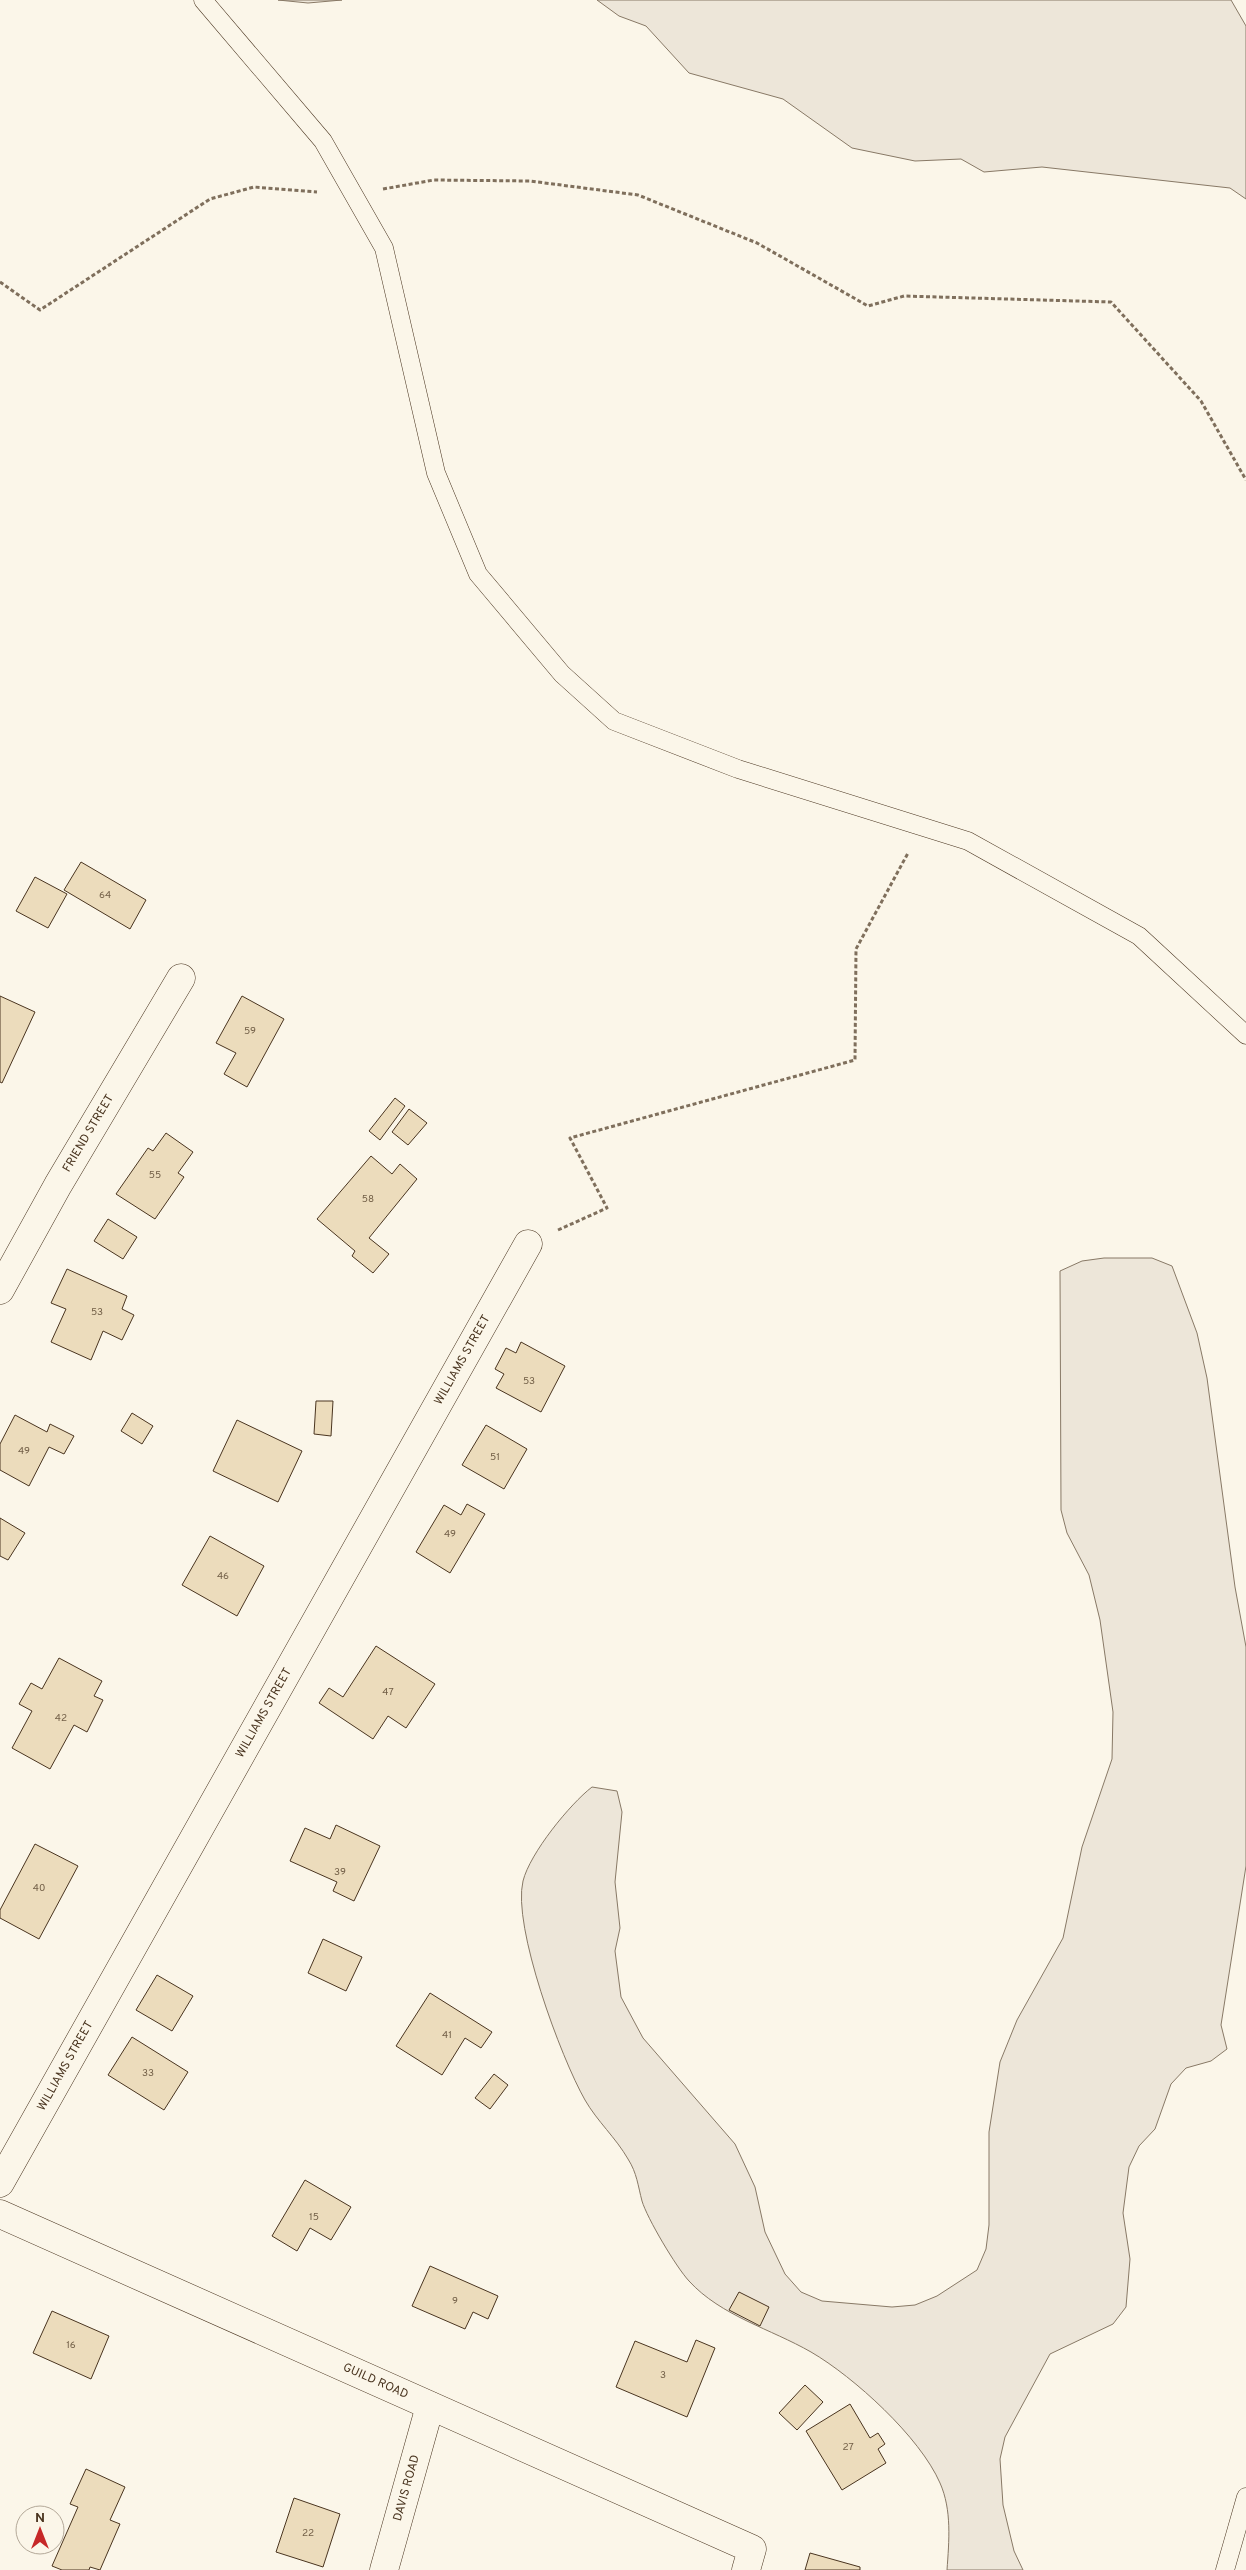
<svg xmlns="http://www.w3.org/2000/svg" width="1246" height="2570" font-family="Overpass,sans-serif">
<rect width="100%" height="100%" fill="#fbf6e9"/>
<g fill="#ede6d9" stroke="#887966">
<polygon points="278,0 342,0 308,3"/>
<polygon points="597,0 1231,0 1246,26 1246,199 1230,188 1042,167 984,172 961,159 915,161 852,148 783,99 689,73 646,26 619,16"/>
<path d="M1104,1258H1152L1172,1266L1197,1333L1207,1378L1235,1587L1246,1647V1866L1221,2025L1227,2049L1211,2061L1186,2068L1171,2084L1155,2129L1139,2146L1129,2167L1123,2213L1130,2259L1126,2307L1113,2324L1050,2354L1005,2437L1000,2459L1003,2505L1014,2551L1023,2570H947C949,2541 952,2510 940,2483C920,2437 854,2377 811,2352C771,2329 721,2316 689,2281C676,2267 647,2218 642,2201C638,2186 637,2173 628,2159C616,2138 597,2121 585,2100C561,2058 512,1926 523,1881C530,1853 570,1804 592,1787L617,1791L622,1812L615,1882L620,1928L615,1951L621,1997L643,2038L735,2144L755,2187L765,2232L785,2274L801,2292L822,2301L892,2307L915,2305L937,2296L977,2270L986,2249L989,2225V2132L1000,2062L1017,2020L1063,1938L1082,1847L1112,1759L1113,1712L1100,1620L1089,1575L1067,1533L1061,1510L1060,1271L1082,1261Z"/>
</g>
<g fill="#ecdcbc" stroke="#4a3520">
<polygon points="81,862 146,900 130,929 64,890"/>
<polygon points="35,877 67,894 48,928 16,911"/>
<polygon points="0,996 35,1012 2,1083 0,1082"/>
<polygon points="242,996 284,1019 247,1087 224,1074 236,1053 216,1043"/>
<polygon points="395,1098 405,1106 380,1140 369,1131"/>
<polygon points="409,1109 427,1123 408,1145 392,1132"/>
<polygon points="166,1133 193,1152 178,1173 184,1177 155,1219 116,1194 148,1148 153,1151"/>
<polygon points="371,1156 392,1174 400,1164 417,1179 369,1238 389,1254 373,1273 352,1256 355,1251 317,1219"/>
<polygon points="108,1219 137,1237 123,1259 94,1241"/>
<polygon points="67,1269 127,1296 122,1309 134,1315 122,1340 103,1331 91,1360 51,1342 66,1309 51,1303"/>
<polygon points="521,1342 565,1366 541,1412 496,1388 504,1374 495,1369 506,1348 516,1353"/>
<polygon points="316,1401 333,1401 331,1436 314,1434"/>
<polygon points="132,1413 153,1426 142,1444 121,1431"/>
<polygon points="15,1415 47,1432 50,1424 74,1436 64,1454 49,1447 29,1486 0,1470 0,1444"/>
<polygon points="237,1420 302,1451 278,1502 213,1471"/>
<polygon points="486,1425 527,1449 504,1489 462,1465"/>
<polygon points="467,1504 485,1514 450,1573 416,1552 444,1505 461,1515"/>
<polygon points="0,1518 25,1533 8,1560 0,1556"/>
<polygon points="210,1536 264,1566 237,1616 182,1585"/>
<polygon points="376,1646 435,1684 406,1728 388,1716 373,1739 319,1703 329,1688 343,1697"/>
<polygon points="59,1658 102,1681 94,1696 103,1700 87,1732 74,1725 50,1769 12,1748 32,1711 19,1704 31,1683 42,1689"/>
<polygon points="336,1825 380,1846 354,1901 333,1891 337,1882 290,1861 305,1828 330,1839"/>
<polygon points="35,1844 78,1866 39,1939 0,1918 0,1910"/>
<polygon points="323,1939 362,1957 346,1991 308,1973"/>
<polygon points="157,1975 193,1996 172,2031 136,2010"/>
<polygon points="430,1993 492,2032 481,2048 465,2038 442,2075 396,2046"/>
<polygon points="132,2037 188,2072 164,2110 108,2075"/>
<polygon points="494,2074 508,2085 490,2109 475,2098"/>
<polygon points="305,2180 351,2207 331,2240 310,2228 297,2251 272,2236"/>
<polygon points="430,2266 498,2296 488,2319 473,2312 465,2329 412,2306"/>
<polygon points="739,2292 769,2307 760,2326 729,2310"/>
<polygon points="52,2311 109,2336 91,2379 33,2353"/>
<polygon points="696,2340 715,2348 687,2417 616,2387 635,2341 687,2362"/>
<polygon points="805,2385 823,2402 797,2430 779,2413"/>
<polygon points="850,2404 870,2438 878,2433 885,2444 878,2449 886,2463 842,2490 806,2431"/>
<polygon points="86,2469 125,2487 110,2520 120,2524 100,2570 90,2567 89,2570 62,2570 52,2566 78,2507 70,2504"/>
<polygon points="294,2498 340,2514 323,2567 276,2552"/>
<polygon points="810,2553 860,2567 860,2570 805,2570"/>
</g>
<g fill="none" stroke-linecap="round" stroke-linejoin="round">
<g stroke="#4a3520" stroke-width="19">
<g id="service">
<polyline points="203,0 323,141 384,248 436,473 478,574 562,674 614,721 738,769 968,841 1139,936 1246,1035"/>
<polyline points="1225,2570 1246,2497"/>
</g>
</g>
<g stroke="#4a3520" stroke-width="29">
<g id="minor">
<path id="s1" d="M0,1290L58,1185L181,978"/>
<path id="s2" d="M0,2183L528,1244"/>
<path id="s3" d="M0,2214L752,2549L746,2570"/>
<path id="s4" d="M384,2570L430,2406"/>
</g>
</g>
<g stroke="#7f6f5c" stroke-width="3" stroke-dasharray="4 2.5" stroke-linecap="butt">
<polyline points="383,189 434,180 530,181 638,195 757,243 868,306 904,296 1111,302 1201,401 1246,480"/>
<polyline points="0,282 40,310 210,199 254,187 317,192"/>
<polyline points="558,1230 607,1208 570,1138 855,1060 856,949 908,853"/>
</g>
<use href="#service" stroke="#fbf6e9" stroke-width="18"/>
<use href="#minor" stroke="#fbf6e9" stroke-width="28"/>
</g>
<g text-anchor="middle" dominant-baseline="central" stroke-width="4" stroke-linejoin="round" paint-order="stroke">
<g font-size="10" fill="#725f47">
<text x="105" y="895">64</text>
<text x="250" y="1031">59</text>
<text x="155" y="1175">55</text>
<text x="368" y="1199">58</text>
<text x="97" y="1312">53</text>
<text x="529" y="1381">53</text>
<text x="24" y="1451">49</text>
<text x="495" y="1457">51</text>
<text x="450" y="1534">49</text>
<text x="223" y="1576">46</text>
<text x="388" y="1692">47</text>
<text x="61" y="1718">42</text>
<text x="340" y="1872">39</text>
<text x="39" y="1888">40</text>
<text x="447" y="2035">41</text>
<text x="148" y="2073">33</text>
<text x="314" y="2217">15</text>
<text x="455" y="2301">9</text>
<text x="71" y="2345">16</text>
<text x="663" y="2375">3</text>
<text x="848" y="2447">27</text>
<text x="308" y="2533">22</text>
</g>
<g font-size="12" fill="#4a3520" stroke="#fbf6e9">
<text stroke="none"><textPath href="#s1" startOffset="180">FRIEND STREET</textPath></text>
<text stroke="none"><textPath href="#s2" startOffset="944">WILLIAMS STREET</textPath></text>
<text stroke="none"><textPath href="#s2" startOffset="539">WILLIAMS STREET</textPath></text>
<text stroke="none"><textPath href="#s2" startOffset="134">WILLIAMS STREET</textPath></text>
<text stroke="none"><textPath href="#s3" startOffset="411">GUILD ROAD</textPath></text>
<text stroke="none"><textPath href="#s4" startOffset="85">DAVIS ROAD</textPath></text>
</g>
</g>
<g transform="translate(40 2530)"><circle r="24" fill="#fbf6e9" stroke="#b4a999"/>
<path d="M0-4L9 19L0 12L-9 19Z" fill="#c62828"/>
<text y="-8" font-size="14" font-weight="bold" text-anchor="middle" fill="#4a3520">N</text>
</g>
</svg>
